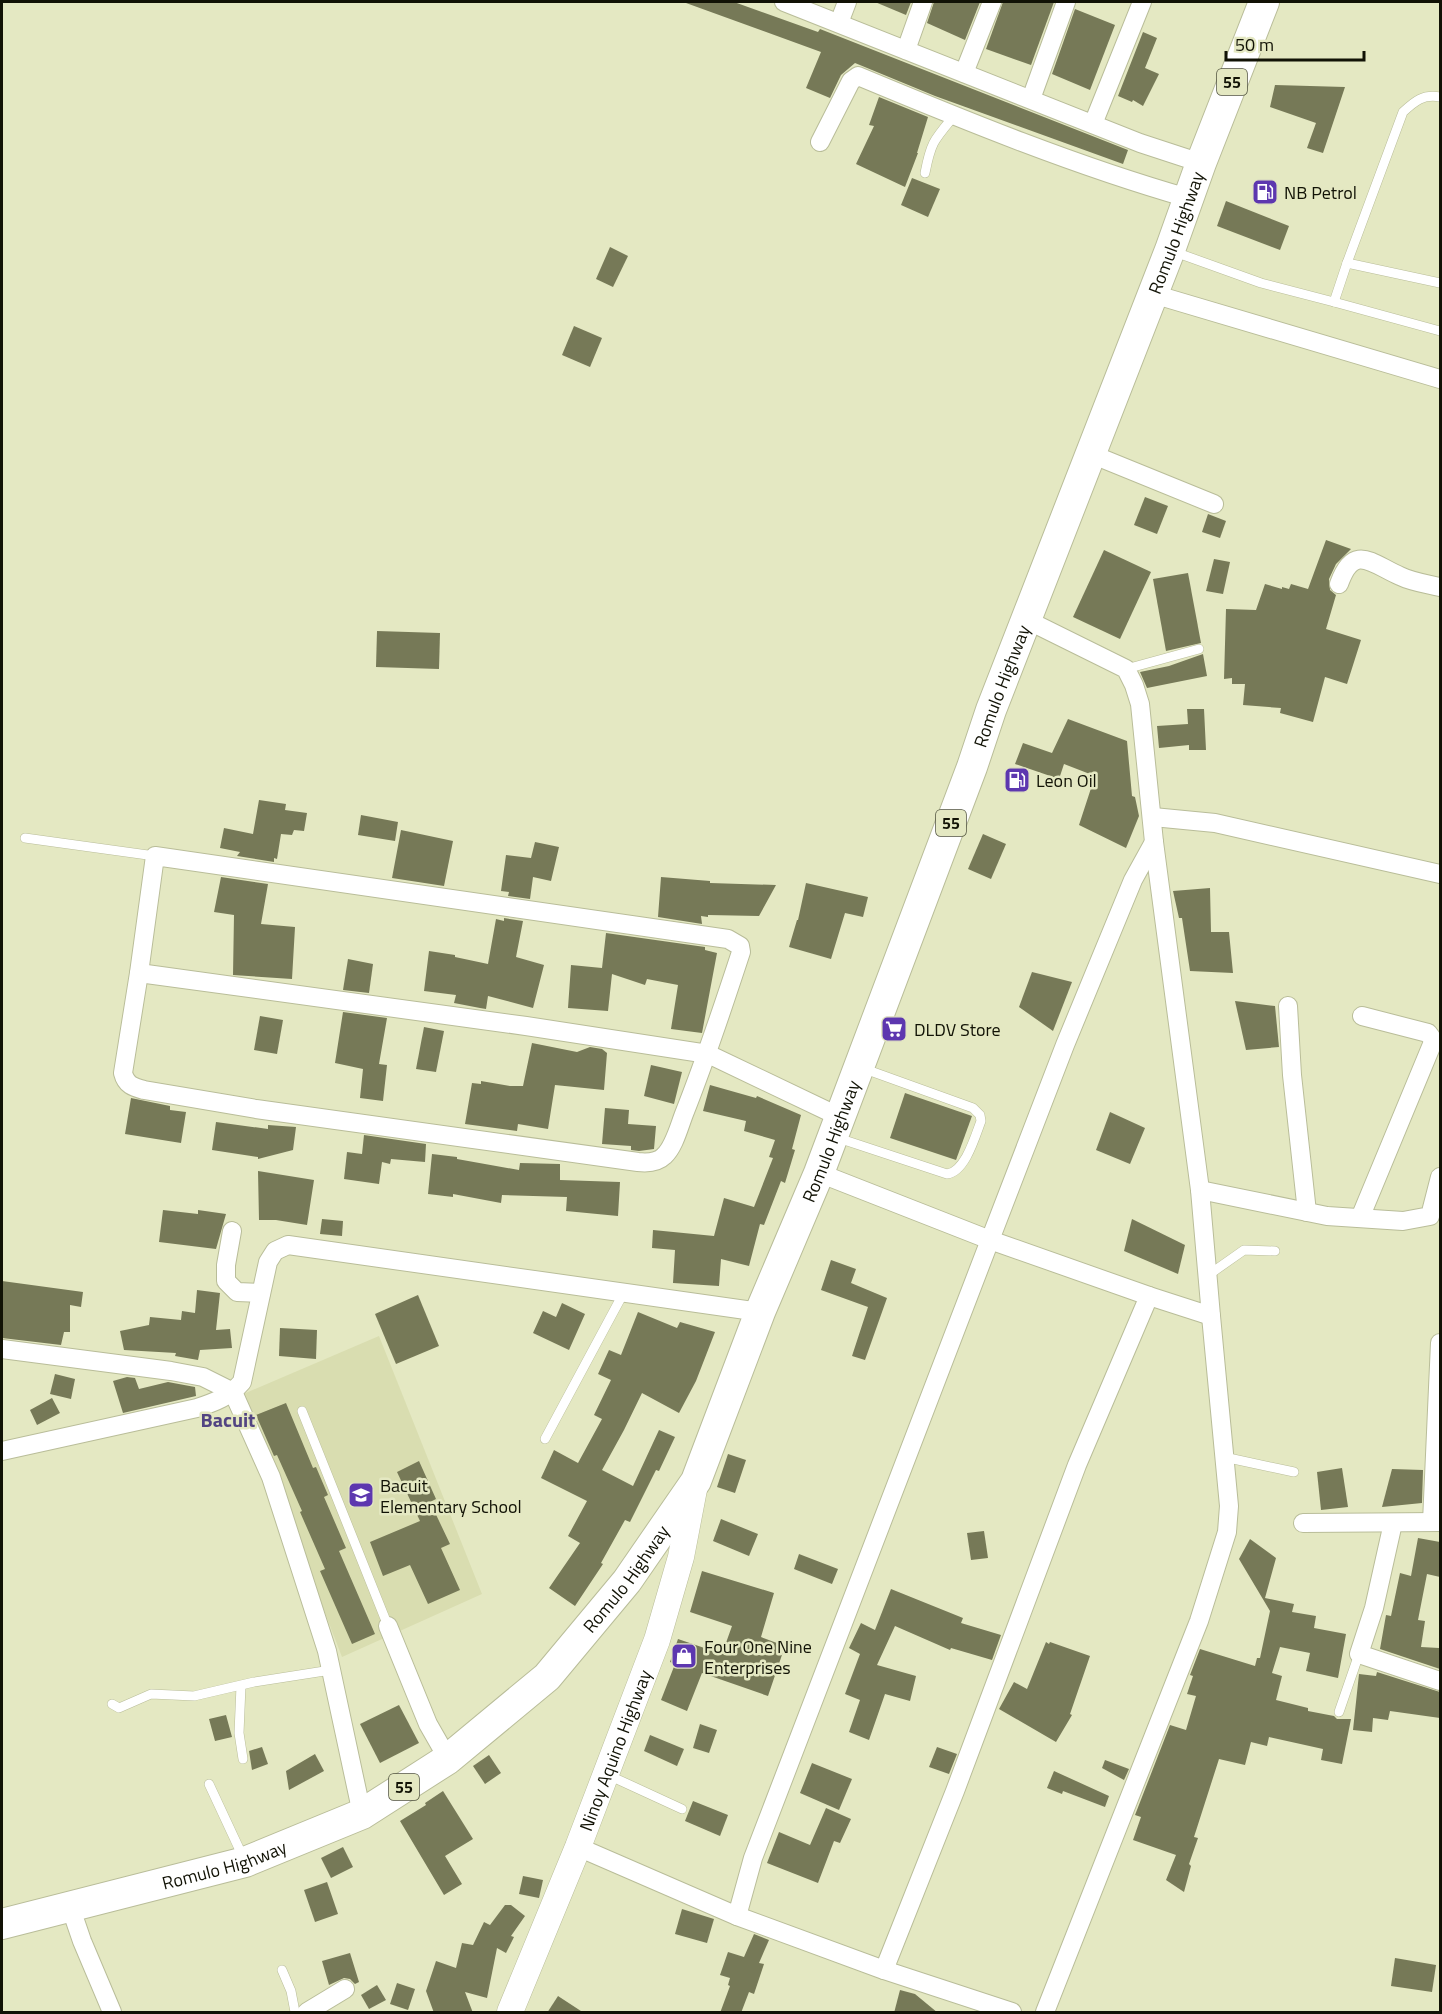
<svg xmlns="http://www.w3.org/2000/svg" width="1442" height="2014" font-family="'Titillium Web',sans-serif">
<rect width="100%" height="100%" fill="#e4e8c2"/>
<polygon fill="#d9ddb0" points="379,1336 482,1594 342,1657 241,1395"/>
<g fill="#767957">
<polygon points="687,2 734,2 818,32 820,29 1128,150 1123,164 935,96 855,63 841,75 830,98 806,88 821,52 686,3"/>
<polygon points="875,2 911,2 906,15"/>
<polygon points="934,2 980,2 965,40 927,23"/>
<polygon points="1003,2 1054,2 1031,65 986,49"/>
<polygon points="1075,9 1115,25 1090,90 1052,74"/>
<polygon points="1143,32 1157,38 1145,68 1159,74 1143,106 1133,100 1132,102 1118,96"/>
<polygon points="1275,85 1345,87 1323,153 1307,148 1316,123 1270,107"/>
<polygon points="879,97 928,117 917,153 918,153 905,187 856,164 874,126 869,125"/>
<polygon points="912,178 940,189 928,217 901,205"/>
<polygon points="1226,201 1289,226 1280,250 1217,226"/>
<polygon points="610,247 628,256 613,287 596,279"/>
<polygon points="574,326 602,338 590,367 562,355"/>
<polygon points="1145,497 1168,506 1157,534 1134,525"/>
<polygon points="1208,514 1226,521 1220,538 1202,532"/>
<polygon points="1326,540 1351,549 1336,564 1329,579 1330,590 1336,595 1326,629 1361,640 1347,684 1325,677 1313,722 1280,713 1281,708 1243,705 1245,684 1232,684 1232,678 1224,679 1226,609 1256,610 1265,584 1282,589 1282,587 1289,589 1291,584 1308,589"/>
<polygon points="1104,550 1151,572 1120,639 1073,617"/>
<polygon points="1214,559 1230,562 1223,594 1206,591"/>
<polygon points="1188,573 1201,643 1166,651 1153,579"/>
<polygon points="377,631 440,633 439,669 376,667"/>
<polygon points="1203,654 1207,676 1147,688 1140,672 1169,666"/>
<polygon points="1187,709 1204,709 1206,750 1189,750 1189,745 1159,748 1157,726 1188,724"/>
<polygon points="1068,719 1127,741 1132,796 1135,797 1139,816 1126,848 1079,825 1095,776 1064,764 1059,779 1015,764 1023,743 1052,753"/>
<polygon points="259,800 286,804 285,810 307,813 304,831 294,830 292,835 281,834 277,859 274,858 274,862 237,856 240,852 220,848 224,828 253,834"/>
<polygon points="361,815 398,822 395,841 358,835"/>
<polygon points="401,830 453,841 444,886 392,878"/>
<polygon points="983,834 1006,844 991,879 968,869"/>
<polygon points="535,842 559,847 551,881 533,877 530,899 508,896 509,892 501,891 506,855 531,858"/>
<polygon points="221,877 268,884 261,924 295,927 292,979 233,975 234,915 214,912"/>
<polygon points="661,877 710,881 710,883 776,885 759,916 708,915 708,917 701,916 702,924 658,917"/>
<polygon points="806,883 868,897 863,917 845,913 831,959 789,947 797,920 798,920"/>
<polygon points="1210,888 1211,932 1229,932 1233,973 1190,971 1182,918 1179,918 1173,891"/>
<polygon points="504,918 523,921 516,957 544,965 533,1008 488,996 486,1009 480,1008 454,1003 456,995 424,991 429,951 455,955 455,957 488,964 496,919 504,921"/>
<polygon points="606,933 705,947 705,950 717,953 702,1033 671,1029 678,985 647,979 645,985 612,974 608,1011 568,1008 571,965 602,968"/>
<polygon points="348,959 373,964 369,993 343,990"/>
<polygon points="1032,972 1072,982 1053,1031 1019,1007"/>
<polygon points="1235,1001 1275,1006 1279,1047 1246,1050"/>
<polygon points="343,1012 387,1018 379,1064 387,1065 383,1101 360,1098 363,1069 335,1063"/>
<polygon points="260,1016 283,1020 277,1054 254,1050"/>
<polygon points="424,1027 444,1031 436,1072 416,1069"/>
<polygon points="532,1043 577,1052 590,1047 602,1049 607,1053 604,1090 555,1085 548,1129 518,1124 517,1131 465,1124 472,1083 481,1084 481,1081 510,1086 523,1086"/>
<polygon points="651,1065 682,1072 674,1104 644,1096"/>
<polygon points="710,1085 756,1098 757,1096 801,1115 792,1149 795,1150 785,1183 781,1181 764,1225 760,1224 749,1266 721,1259 719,1286 673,1283 675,1250 652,1248 653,1230 714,1236 724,1198 754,1207 773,1158 769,1157 775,1140 744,1131 746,1121 703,1111"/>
<polygon points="905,1093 972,1116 956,1160 890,1138"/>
<polygon points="131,1098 170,1106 170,1110 186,1112 181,1143 125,1134"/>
<polygon points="605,1108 629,1110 628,1124 656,1126 654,1149 639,1151 631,1150 631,1146 602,1144"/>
<polygon points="1110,1112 1145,1128 1130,1164 1096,1150"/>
<polygon points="216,1122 268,1129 268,1125 296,1127 293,1150 258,1159 258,1157 212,1150"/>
<polygon points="364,1135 426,1144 425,1162 391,1159 390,1164 382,1162 379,1184 344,1179 347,1152 362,1154"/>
<polygon points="432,1154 457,1157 457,1159 519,1170 520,1163 560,1164 560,1180 620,1182 618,1216 566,1211 567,1197 502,1195 501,1203 453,1194 453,1197 428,1194"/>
<polygon points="258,1171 314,1180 307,1225 276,1220 259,1220"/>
<polygon points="163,1210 198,1214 198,1210 226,1214 216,1249 159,1242"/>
<polygon points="322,1219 343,1221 342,1236 320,1234"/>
<polygon points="1132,1219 1185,1245 1178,1274 1124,1251"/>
<polygon points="831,1260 856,1269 851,1283 887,1298 865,1360 852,1356 868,1307 821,1290"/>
<polygon points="2,1281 83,1292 81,1307 70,1305 70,1332 64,1332 61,1345 2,1338"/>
<polygon points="197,1290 220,1293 216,1330 230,1329 232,1348 200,1350 198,1360 175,1356 176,1353 124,1350 120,1331 149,1325 150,1317 181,1320 182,1311 195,1313"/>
<polygon points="418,1295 439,1346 396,1364 375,1314"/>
<polygon points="562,1303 585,1314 569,1350 533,1333 543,1311 556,1317"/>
<polygon points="638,1312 677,1328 680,1322 715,1332 696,1381 679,1413 642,1393 624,1430 602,1470 633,1486 659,1430 675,1437 659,1471 656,1470 630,1522 625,1520 601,1563 603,1564 575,1606 549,1588 580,1543 568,1536 587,1501 541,1478 554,1450 578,1463 602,1419 594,1415 611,1380 598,1374 609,1350 621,1355"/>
<polygon points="280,1328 317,1330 316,1359 279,1356"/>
<polygon points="55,1374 75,1379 71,1399 50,1394"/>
<polygon points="127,1377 135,1378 139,1389 168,1382 195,1387 196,1396 123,1413 113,1381"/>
<polygon points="52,1398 60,1413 37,1425 30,1410"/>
<polygon points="286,1403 313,1468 316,1467 328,1495 324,1497 346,1548 339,1551 375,1634 352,1644 320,1571 325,1569 300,1512 302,1511 277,1455 274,1456 256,1415"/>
<polygon points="728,1454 746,1460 735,1493 717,1487"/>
<polygon points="419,1461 436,1499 430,1502 450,1544 441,1548 460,1590 428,1604 410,1565 383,1576 370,1542 420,1521 397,1472"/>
<polygon points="1342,1468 1348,1507 1321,1510 1317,1472"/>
<polygon points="1392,1469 1423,1470 1422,1503 1382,1507"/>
<polygon points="721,1519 758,1534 749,1556 713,1541"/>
<polygon points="984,1531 988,1558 971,1560 967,1533"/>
<polygon points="1418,1538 1440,1542 1440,1577 1427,1574 1418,1620 1425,1621 1421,1647 1439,1648 1440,1669 1380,1649 1386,1615 1391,1616 1400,1573 1411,1576"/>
<polygon points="1250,1539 1276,1558 1265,1598 1294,1604 1292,1612 1316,1616 1314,1628 1346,1634 1338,1678 1306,1671 1310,1653 1280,1647 1272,1673 1282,1676 1276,1700 1308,1708 1308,1711 1334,1716 1337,1719 1351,1719 1342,1764 1321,1760 1323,1749 1269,1737 1267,1746 1251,1742 1245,1765 1219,1759 1194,1837 1198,1838 1189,1864 1191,1866 1184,1892 1166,1880 1176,1855 1133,1840 1141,1817 1135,1815 1170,1725 1186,1730 1196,1696 1187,1694 1193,1676 1190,1675 1200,1649 1255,1666 1257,1658 1260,1658 1270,1611 1239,1559"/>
<polygon points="799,1554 838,1569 832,1584 794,1569"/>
<polygon points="702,1571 774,1593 761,1637 785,1646 768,1696 702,1673 687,1711 661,1700 675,1664 670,1662 678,1639 722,1654 732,1626 690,1612"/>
<polygon points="891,1589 963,1618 961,1623 1001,1635 992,1660 951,1648 950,1650 895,1626 877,1665 916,1676 910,1701 885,1694 869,1740 849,1732 860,1700 845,1694 860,1654 849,1648 861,1623 875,1630"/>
<polygon points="1046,1642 1049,1644 1050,1642 1090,1656 1070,1714 1072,1715 1056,1742 999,1709 1014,1682 1027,1689"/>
<polygon points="1377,1672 1440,1692 1440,1718 1390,1711 1388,1720 1373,1718 1372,1732 1353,1730 1359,1674 1376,1676"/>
<polygon points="399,1705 419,1743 380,1763 360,1724"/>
<polygon points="226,1715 232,1737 215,1741 209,1719"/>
<polygon points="700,1724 717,1730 709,1753 693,1748"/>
<polygon points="650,1735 684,1749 677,1766 644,1751"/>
<polygon points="262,1747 268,1764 252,1770 249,1751"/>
<polygon points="937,1747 957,1754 949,1774 929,1767"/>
<polygon points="315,1754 324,1771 289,1790 286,1771"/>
<polygon points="489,1755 501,1773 485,1784 473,1766"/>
<polygon points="1105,1760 1129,1769 1124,1780 1102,1768"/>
<polygon points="812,1763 852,1779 839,1810 800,1793"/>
<polygon points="1054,1771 1109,1796 1105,1807 1063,1791 1062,1794 1047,1788"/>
<polygon points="443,1791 473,1839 445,1856 462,1884 444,1895 400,1821 426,1805 425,1803"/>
<polygon points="693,1801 728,1815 720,1836 685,1821"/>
<polygon points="826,1808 851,1819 840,1843 834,1841 818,1883 767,1863 779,1832 810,1845"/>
<polygon points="343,1847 353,1867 331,1878 321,1858"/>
<polygon points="523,1876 543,1880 539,1898 519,1894"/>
<polygon points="327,1882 338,1914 315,1922 304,1890"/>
<polygon points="505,1905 511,1905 525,1916 511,1936 514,1937 506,1953 497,1948 487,1998 465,1992 473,2013 434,2013 426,1991 436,1961 456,1968 462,1943 473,1945 484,1922 490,1925"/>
<polygon points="682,1909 714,1919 707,1943 675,1934"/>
<polygon points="754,1934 769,1940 759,1963 764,1964 754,1994 749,1992 741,2013 720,2013 730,1986 728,1985 730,1978 720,1975 728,1952 744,1957"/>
<polygon points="350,1953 359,1982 355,1984 350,1979 344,1978 329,1985 322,1961"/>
<polygon points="1395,1958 1436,1965 1432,1992 1391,1986"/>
<polygon points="397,1983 415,1989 408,2010 390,2004"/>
<polygon points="377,1985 386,2000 369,2009 361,1995"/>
<polygon points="900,1990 915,1994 938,2013 894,2013"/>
<polygon points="558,1996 584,2013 547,2013"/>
</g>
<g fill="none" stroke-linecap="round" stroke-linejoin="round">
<g stroke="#b9bd99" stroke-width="10">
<g id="service">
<path d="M925,173C931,142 934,140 954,116"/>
<polyline points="1172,251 1261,283 1334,302 1347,263 1440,283"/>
<path d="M1347,263L1403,112C1415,101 1423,94 1440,97"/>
<polyline points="1334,302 1440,331"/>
<polyline points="1126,669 1199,649"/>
<polyline points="25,838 155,856"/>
<path d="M835,1137L947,1174C965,1172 975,1137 981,1121L980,1115L973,1108L862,1068"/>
<polyline points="1207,1276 1244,1250 1275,1251"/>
<polyline points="302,1411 388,1626"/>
<polyline points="545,1439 623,1294"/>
<polyline points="1224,1457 1294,1472"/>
<polyline points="241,1686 239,1733 243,1759"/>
<polyline points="112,1704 119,1708 151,1694 194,1696 254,1682 331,1670"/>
<polyline points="1339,1712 1359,1654"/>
<polyline points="608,1775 682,1809"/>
<polyline points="209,1784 243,1857"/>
<polyline points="282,1970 291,1991 295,2012"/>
</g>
</g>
<g stroke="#b9bd99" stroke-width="20">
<g id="minor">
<polyline points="784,2 1140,143 1201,163"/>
<polyline points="839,23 847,2"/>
<polyline points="906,50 923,2"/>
<polyline points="964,73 992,2"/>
<polyline points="1031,99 1066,2"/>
<polyline points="1093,124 1142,2"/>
<path d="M820,142L851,81L858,76C966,121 1076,166 1188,198"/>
<polyline points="1153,294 1440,379"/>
<polyline points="1091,454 1214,504"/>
<path d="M1339,584C1354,542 1372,564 1400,576C1412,582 1427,584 1440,587"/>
<polyline points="1027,620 1126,669 1134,685 1140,704 1154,842 1200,1190 1211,1316 1149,1296"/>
<polyline points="1153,817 1215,823 1440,874"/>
<path d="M155,856L728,939L740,946L741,952C723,1007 705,1061 684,1114C679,1127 674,1147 664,1156C657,1163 647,1163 638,1162L256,1109L144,1090C133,1087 126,1085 123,1073L139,973Z"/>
<polyline points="139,973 526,1026 708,1054 840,1117"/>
<polyline points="1288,1006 1292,1075 1307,1212"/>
<polyline points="819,1173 990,1240 1065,1045 1133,880 1154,842"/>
<polyline points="1200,1190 1327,1216 1403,1221 1430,1216 1440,1177"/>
<polyline points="1360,1218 1433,1042 1431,1037 1428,1033 1362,1016"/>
<polyline points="232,1231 226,1265 226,1281 237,1292 261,1293"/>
<polyline points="2,1349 171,1371 203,1377 233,1392 271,1477 327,1651 362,1814"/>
<path d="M2,1451L197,1408C215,1402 229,1397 242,1382L268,1262L275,1251L288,1245L760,1312"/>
<polyline points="1432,1522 1440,1343"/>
<polyline points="1303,1523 1440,1522"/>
<polyline points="1393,1523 1374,1608 1359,1654 1440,1681"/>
<polyline points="388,1626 428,1724 448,1759"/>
<polyline points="578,1847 737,1916 884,1970"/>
<polyline points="70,1906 82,1941 112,2012"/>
<polyline points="737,1916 753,1858 990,1240 1149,1296 1077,1465 955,1791 884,1970 1012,2012"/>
<polyline points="307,2012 345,1989"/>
<polyline points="1045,2012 1199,1621 1227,1532 1229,1506 1211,1316"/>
</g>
</g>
<g stroke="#b9bd99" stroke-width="27">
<g id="secondary">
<path id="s1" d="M510,2012L578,1847L657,1640L681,1557L695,1484"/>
</g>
</g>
<g stroke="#b9bd99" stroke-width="32">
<g id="trunk">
<path id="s2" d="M2,1924L245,1862L362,1814L448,1759L547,1677L627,1581L696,1481L760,1312L819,1173L972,767L991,710L1170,250L1201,163L1264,2"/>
</g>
</g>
<use href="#service" stroke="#fff" stroke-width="9"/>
<use href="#minor" stroke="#fff" stroke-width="18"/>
<use href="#secondary" stroke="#fff" stroke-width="26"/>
<use href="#trunk" stroke="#fff" stroke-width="30"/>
</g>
<defs>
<g id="fuel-square" transform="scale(1.35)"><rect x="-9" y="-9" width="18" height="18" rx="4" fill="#5d37af" stroke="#e4e8c2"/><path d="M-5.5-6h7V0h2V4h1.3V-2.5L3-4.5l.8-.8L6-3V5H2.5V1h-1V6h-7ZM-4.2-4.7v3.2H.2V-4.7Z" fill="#fff"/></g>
<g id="supermarket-square" transform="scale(1.35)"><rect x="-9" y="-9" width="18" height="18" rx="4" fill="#5d37af" stroke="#e4e8c2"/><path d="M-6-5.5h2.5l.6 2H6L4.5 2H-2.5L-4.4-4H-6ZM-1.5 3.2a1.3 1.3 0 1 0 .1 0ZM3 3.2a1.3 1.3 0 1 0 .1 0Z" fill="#fff"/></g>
<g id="school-square" transform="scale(1.35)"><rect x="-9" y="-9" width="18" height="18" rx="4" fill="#5d37af" stroke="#e4e8c2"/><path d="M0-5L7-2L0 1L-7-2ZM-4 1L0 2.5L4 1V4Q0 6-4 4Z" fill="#fff"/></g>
<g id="shop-square" transform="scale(1.35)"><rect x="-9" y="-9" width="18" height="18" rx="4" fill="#5d37af" stroke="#e4e8c2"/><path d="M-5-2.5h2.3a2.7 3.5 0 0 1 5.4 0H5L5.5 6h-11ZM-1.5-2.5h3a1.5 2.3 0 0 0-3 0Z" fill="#fff"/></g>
</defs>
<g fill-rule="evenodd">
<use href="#fuel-square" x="1265" y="192"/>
<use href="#fuel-square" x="1017" y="780"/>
<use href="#supermarket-square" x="894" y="1029"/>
<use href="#school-square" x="361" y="1495"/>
<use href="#shop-square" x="684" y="1656"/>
</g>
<g text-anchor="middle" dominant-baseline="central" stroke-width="5" stroke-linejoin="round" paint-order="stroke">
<g fill="#e4e8c2" stroke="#50523e" stroke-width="1.5">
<rect x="1217" y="69" width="30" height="26" rx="4.5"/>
<rect x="936" y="810" width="30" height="26" rx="4.5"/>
<rect x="389" y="1774" width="30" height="26" rx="4.5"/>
</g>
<g font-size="16" font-weight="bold" fill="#111205">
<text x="1232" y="82">55</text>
<text x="951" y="823">55</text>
<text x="404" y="1787">55</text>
</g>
<g font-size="18" fill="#111205" stroke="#e4e8c2" text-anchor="start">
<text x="1284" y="192">NB Petrol</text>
<text x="1036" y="780">Leon Oil</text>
<text x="914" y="1029">DLDV Store</text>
<text x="380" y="1485">Bacuit<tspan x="380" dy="21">Elementary School</tspan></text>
<text x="704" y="1646">Four One Nine<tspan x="704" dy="21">Enterprises</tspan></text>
</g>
<g font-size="18" fill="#111205" stroke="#e4e8c2">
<text stroke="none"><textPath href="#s2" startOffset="2192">Romulo Highway</textPath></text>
<text stroke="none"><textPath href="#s2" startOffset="1706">Romulo Highway</textPath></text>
<text stroke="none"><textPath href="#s2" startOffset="1220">Romulo Highway</textPath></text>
<text stroke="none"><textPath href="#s2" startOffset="734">Romulo Highway</textPath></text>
<text stroke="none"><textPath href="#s1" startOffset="282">Ninoy Aquino Highway</textPath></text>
<text stroke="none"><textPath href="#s2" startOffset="230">Romulo Highway</textPath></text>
</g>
<g font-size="20" font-weight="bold" fill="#524482" stroke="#e4e8c2">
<text x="228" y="1419">Bacuit</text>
</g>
</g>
<rect width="1442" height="2014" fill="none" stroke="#111205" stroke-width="6"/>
<path d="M1226 51v9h138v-9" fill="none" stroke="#111205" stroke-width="3"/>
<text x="1235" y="51" font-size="18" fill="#111205" stroke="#e4e8c2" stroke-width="4.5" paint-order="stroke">50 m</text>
</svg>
